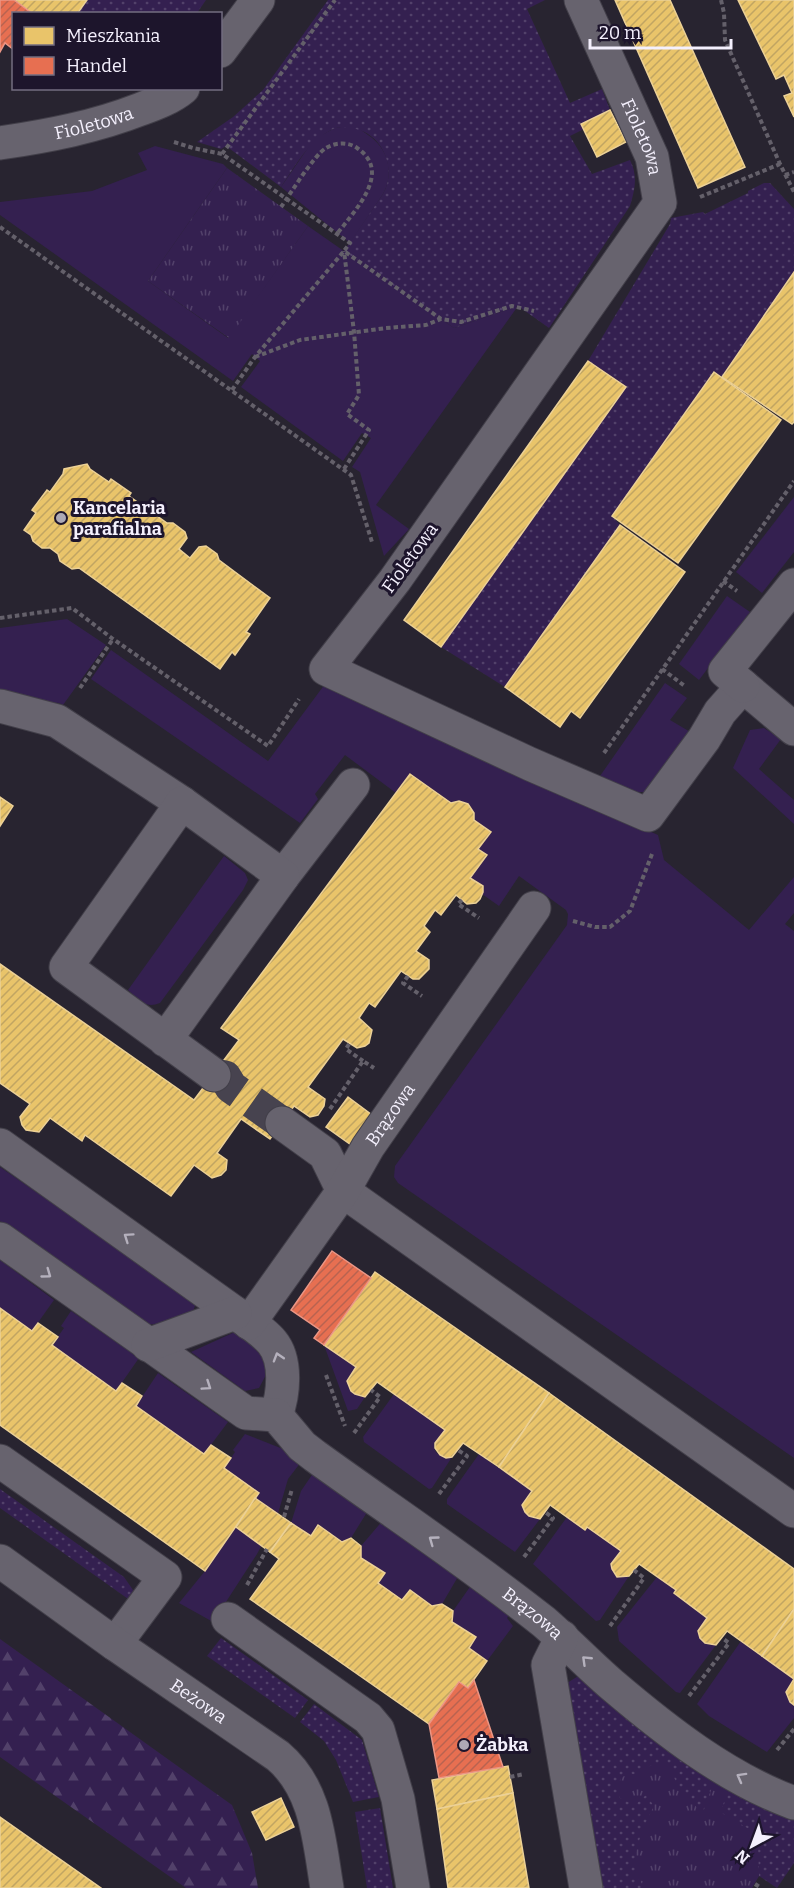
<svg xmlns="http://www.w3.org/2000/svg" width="794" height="1888" font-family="Bitter,serif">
<defs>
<pattern id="forest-firs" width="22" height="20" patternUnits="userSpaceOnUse" patternTransform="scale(1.5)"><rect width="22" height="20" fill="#342050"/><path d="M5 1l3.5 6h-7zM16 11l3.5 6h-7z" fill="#52416a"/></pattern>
<pattern id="park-tufts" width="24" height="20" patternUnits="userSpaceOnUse" patternTransform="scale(1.5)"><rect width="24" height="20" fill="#342050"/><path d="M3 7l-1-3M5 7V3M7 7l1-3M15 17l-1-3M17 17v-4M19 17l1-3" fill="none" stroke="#52416a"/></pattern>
<pattern id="garden-dots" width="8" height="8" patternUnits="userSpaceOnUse" patternTransform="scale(1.5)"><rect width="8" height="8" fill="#342050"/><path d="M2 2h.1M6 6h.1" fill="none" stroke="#52416a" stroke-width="1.8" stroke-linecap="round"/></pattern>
<pattern id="homes-hatch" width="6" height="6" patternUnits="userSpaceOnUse" patternTransform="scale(1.5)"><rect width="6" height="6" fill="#e9c46a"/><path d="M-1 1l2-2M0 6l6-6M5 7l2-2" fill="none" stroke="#c1a562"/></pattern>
<pattern id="shops-hatch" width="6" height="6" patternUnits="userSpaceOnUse" patternTransform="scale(1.5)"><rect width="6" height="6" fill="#e76f51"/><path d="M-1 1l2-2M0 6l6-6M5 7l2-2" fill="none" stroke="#b86350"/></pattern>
</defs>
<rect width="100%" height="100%" fill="#282430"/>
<g fill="#342050">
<path d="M335,128C342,128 349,126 355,128C359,128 364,132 368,135C388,148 395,173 383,194L350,243L281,187L314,139Z"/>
<polygon points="155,146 223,164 227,168 148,281 228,338 308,226 454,328 518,306 376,505 409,529 384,556 360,472 352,467 371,438 362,433 343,461 241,387 260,361 252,354 233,381 0,215 0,202 92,191 147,170 138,153"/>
<polygon points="794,497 794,552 762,593 736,572"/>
<polygon points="727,596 750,612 699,680 679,664"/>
<polygon points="67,619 106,645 63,705 59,703 34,701 0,694 0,628"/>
<polygon points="111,650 268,761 325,684 658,835 664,860 749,930 794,877 794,913 785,924 794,931 794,1458 398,1183 394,1177 395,1166 567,925 568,914 566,910 519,876 499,906 482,894 483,886 470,878 486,855 478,849 491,832 474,820 474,813 468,804 459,801 451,803 410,774 396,793 345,755 315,794 318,799 300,823 91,679"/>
<polygon points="665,683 687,698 670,720 692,733 651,792 627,792 600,776"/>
<polygon points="764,728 781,739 759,769 794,800 794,824 733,768 750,730"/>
<path d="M224,856L245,873L248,880L243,890L160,1003C145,1009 139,1000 128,990Z"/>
<polygon points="0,1167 196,1303 193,1311 164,1323 144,1325 0,1221"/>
<polygon points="0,1260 54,1300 32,1331 0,1308"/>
<polygon points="71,1311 139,1358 116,1391 52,1345 64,1328 61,1326"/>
<polygon points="237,1331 263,1354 267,1373 259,1388 245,1391 191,1352"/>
<path d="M324,1345L356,1367L347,1381C349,1391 355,1396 365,1397L357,1409L348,1411Z"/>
<polygon points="158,1373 228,1422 204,1454 136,1406"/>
<path d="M394,1394L445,1430C443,1434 437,1439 435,1443C431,1454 445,1459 452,1457L432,1488L429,1489L364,1442L363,1437Z"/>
<polygon points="245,1434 288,1451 301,1462 288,1479 277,1517 257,1554 213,1622 179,1603 205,1571 259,1493 224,1468 235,1452 233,1450"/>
<polygon points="479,1454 532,1491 523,1505 529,1516 540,1519 515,1552 447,1504 447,1499"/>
<polygon points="316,1469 369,1509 351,1538 342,1542 318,1525 311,1536 291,1523 301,1491"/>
<polygon points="567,1517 584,1530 587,1527 621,1551 611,1564 612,1569 617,1577 629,1576 600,1620 596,1621 533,1564"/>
<polygon points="384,1519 459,1575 442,1604 432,1606 410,1590 402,1600 378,1583 384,1573 361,1558 361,1546"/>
<path d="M657,1577L676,1590L674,1593L707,1618L698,1631C700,1641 706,1644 716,1645L680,1693L676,1692L619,1641L617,1627Z"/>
<polygon points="472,1584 512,1612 507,1618 513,1626 487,1661 469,1648 476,1637 452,1622 453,1611"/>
<polygon points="741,1641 794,1679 786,1692 790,1702 794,1705 794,1718 767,1752 709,1716 697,1704"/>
</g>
<polygon fill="url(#forest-firs)" points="0,1639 232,1805 252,1853 258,1888 186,1888 0,1757"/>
<g fill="url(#park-tufts)">
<polygon points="227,168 308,226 229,338 148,281"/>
<path d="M589,1705C655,1746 720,1789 791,1822L752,1888H621Z"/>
</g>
<g fill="url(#garden-dots)">
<polygon points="87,0 206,0 197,13 77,14"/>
<path d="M328,0H545L527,9L570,103L602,89L610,110L582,124L584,129L570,136L592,174L630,160C638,176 635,189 630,206L549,328L518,306L454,328L344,251L383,194C399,166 379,127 346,128C341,128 337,127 333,129C308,141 296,165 281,187L226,146L221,149L197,142L233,117L263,90Z"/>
<polygon points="764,183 770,183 794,209 794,272 722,377 714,372 612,516 620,525 505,687 441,647 625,387 588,361 670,224 671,218 703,212 705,214 748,193 748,191"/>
<polygon points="0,1489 124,1577 133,1590 131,1601 0,1508"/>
<polygon points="221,1638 308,1700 295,1718 207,1656"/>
<path d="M580,1675L716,1776L702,1815L687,1794L679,1792C676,1778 667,1757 650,1766C644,1769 643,1770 640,1776L629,1773L621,1778L617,1787L620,1798L635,1805L646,1795L654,1806C645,1823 629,1858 637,1877C639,1881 644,1885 646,1888H601L567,1683Z"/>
<polygon points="314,1704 362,1740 379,1797 353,1802 336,1760 324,1741 300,1722"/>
<polygon points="731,1785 794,1813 794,1863 777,1888 759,1876 758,1842 754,1832 720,1812"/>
<polygon points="380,1808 393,1888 367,1888 355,1812"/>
</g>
<g fill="url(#homes-hatch)" stroke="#ecd196" stroke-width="1.5">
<polygon points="14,0 87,0 77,14 33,14"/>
<polygon points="615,0 670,0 745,167 698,188"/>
<polygon points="738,0 794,0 794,117 784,96 792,93 784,75 776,79"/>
<polygon points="610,110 626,142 597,157 581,124"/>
<polygon points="794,272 794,422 792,424 722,377"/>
<polygon points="588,361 626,387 441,647 404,620"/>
<polygon points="714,372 781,420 678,563 612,516"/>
<polygon points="87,464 90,469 109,482 111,479 131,493 129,496 167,523 173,523 185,532 187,538 179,549 190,558 199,547 206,546 217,554 219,560 270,598 246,632 250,634 235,655 232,652 220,669 79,568 72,569 60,561 58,554 50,548 42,548 33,541 31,535 24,530 36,513 32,510 47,490 50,492 63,474 64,469"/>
<polygon points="620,525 685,572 580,718 571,711 560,727 505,687"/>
<polygon points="410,774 451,803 459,801 468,804 474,813 474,820 491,832 478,849 487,855 470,878 483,886 483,892 480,899 476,903 467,904 456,895 441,915 435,910 424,926 430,932 416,951 429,960 429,969 419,979 413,979 401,971 375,1007 369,1003 359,1018 372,1030 369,1043 365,1046 357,1048 343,1039 308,1087 325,1099 324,1106 318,1115 310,1117 294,1106 270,1139 241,1119 217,1153 227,1160 226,1170 221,1175 212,1178 194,1165 171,1196 85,1135 82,1141 50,1118 39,1132 26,1130 22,1125 20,1117 30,1104 0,1083 0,964 194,1100 239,1040 221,1028"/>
<polygon points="0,797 13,806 0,826"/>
<polygon points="348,1097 376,1118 354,1147 326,1127"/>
<polygon points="375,1272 549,1393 499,1467 463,1443 452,1457 446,1458 440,1455 435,1448 435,1443 445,1430 377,1382 365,1397 355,1394 351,1391 347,1381 356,1367 324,1345"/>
<polygon points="0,1308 32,1331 38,1323 58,1337 52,1345 116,1391 122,1383 142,1396 136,1406 204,1454 211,1445 231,1458 224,1468 259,1493 205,1571 0,1425"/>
<polygon points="549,1393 794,1569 794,1609 762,1656 727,1631 716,1645 705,1643 700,1638 698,1631 707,1618 674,1593 676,1590 639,1564 629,1576 617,1577 612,1569 611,1564 621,1551 587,1527 585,1530 550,1505 540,1519 529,1516 525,1512 522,1505 532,1491 499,1467"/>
<polygon points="255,1498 291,1523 270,1552 236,1527"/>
<polygon points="291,1523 311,1536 318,1525 342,1542 351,1538 361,1546 361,1558 385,1573 378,1583 402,1600 410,1590 432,1606 442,1604 453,1611 452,1622 476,1637 469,1648 487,1661 468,1688 459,1682 429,1724 250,1599 279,1559 270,1552"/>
<polygon points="794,1609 794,1679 762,1656"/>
<polygon points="794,1679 794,1705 790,1702 786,1692"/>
<polygon points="508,1766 513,1793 437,1809 432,1780"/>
<polygon points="513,1793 529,1888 448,1888 437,1809"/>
<polygon points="281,1798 294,1827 266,1840 252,1812"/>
<polygon points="0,1817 101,1888 0,1888"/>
</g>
<g fill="url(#shops-hatch)" stroke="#eb9685" stroke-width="1.5">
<polygon points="0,0 14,0 33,14 14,14 14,50 5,43 0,52"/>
<polygon points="332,1251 371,1278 324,1345 314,1338 320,1330 291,1310"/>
<polygon points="474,1680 503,1767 439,1778 429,1724 459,1682 468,1688"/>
</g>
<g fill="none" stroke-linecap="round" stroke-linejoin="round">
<polyline stroke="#47434f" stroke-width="33" stroke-dasharray="33 16" stroke-linecap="butt" points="214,1075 225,1077 231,1087 282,1123"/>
<g stroke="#423f49" stroke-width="35">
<g id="street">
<path id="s1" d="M581,0L652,157L660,203L395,580L326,669L530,764L648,815L704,739L720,712L743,686L794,729"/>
<polyline points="220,51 258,0"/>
<path id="s2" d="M0,143C48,136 95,127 141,109C155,104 171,98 183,88"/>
<polyline points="743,686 725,671 794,585"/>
<polyline points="0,706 57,721 182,803"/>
<polyline points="283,876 353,785"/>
<polyline points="165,1040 283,876 182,803 66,967 214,1075"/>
<polyline points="282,1123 325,1154 343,1191 794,1511"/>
<path d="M0,1145L235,1313C247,1321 263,1331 272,1342C287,1360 284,1394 276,1415"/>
<path id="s3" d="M0,1239L246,1413L276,1415L302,1446L315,1456C391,1511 470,1563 544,1622C567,1642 588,1664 611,1684C665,1730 726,1778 794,1803"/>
<path id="s4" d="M249,1323L343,1191L368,1147L534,908"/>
<polyline points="148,1345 235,1313"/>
<polyline points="0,1461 165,1577 115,1644"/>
<path id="s5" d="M0,1561L115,1644L278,1756C317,1789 319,1841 327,1888"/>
<polyline points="228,1619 368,1718 378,1730 398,1799 413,1888"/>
<polyline points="562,1637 548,1665 586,1888"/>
</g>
</g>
<g stroke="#64606a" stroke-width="4" stroke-dasharray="4.5 3" stroke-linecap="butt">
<polyline points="721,0 724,13 725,40 780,164 794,192"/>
<polyline points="174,142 193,148 222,154 350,243 344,251 441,319 461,322 512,306 534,311"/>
<polyline points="222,154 335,0"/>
<polyline points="785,175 794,172"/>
<polyline points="700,197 780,164"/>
<path d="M281,207C291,193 314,155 326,148C336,142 349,142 357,148C393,172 355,210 337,234"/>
<polyline points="0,227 351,475 372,542"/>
<polyline points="255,357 300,340 386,328 426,325 441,319"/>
<polyline points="232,390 255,357 344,251"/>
<polyline points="344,469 369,430 347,414 359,395 354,332 344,251"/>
<polyline points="723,581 737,591"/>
<polyline points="0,618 72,608 113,639 268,746 299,699"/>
<polyline points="662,669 686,687"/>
<polyline points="80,688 113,639"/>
<polyline points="604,753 794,481"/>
<polyline points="462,900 458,904 479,918"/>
<polyline points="573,921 595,927 610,927 630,911 652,854"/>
<polyline points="408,976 403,983 422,996"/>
<polyline points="349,1044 346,1049 363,1061"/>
<polyline points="330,1109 363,1061 374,1068"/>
<polyline points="326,1375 345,1426"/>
<polyline points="354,1433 380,1397 371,1390"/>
<polyline points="439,1494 467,1456 458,1450"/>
<polyline points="284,1517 292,1489"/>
<polyline points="524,1557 553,1518 545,1512"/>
<polyline points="247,1585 267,1549"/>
<polyline points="610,1626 644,1578 634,1570"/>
<polyline points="689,1696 729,1643 722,1638"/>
<polyline points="777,1750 794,1729"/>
<polyline points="510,1777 524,1774"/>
<polyline points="755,1884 761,1888"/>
</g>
<use href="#street" stroke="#67636e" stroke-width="33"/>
</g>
<defs><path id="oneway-chevron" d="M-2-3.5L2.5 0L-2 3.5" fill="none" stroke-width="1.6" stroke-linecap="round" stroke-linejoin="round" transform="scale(1.5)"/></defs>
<g stroke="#b5b1bd">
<use href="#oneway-chevron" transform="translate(128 1237) rotate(-145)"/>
<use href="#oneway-chevron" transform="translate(47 1274) rotate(36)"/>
<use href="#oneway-chevron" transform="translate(278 1357) rotate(-107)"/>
<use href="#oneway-chevron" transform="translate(207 1386) rotate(34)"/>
<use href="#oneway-chevron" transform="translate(433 1540) rotate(-144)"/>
<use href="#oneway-chevron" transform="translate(586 1660) rotate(-136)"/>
<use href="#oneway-chevron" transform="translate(741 1777) rotate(-151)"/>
</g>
<g fill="#ada9b5" stroke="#1d152c" stroke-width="2">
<circle cx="61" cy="518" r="6"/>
<circle cx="464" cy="1745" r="6"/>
</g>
<g text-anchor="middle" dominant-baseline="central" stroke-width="6" stroke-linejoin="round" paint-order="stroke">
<g font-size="18" fill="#f4f0fd" stroke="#1d152c">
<text stroke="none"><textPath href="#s2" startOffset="96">Fioletowa</textPath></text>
<text stroke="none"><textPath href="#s1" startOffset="150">Fioletowa</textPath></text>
<text transform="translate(410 558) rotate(-54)">Fioletowa</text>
<text stroke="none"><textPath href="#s4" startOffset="252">Brązowa</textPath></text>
<text stroke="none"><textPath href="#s3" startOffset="657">Brązowa</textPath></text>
<text stroke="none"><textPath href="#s5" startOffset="243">Beżowa</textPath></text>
</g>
<g font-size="18" font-weight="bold" fill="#f4f0fd" stroke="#1d152c" text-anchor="start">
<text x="73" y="508">Kancelaria<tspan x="73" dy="21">parafialna</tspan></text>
<text x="476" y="1745">Żabka</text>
</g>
</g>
<rect x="12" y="12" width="210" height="78" fill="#1d152c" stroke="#736d80" stroke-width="1.5"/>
<rect x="24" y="27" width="30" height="18" fill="#e9c46a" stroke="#736d80" stroke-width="1.5"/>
<text x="66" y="42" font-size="18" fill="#f4f0fd">Mieszkania</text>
<rect x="24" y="57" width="30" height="18" fill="#e76f51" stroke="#736d80" stroke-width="1.5"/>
<text x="66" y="72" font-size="18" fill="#f4f0fd">Handel</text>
<g transform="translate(752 1846) rotate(221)" stroke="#1d152c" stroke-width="4.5" paint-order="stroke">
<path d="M0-4.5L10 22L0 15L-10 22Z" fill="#f4f0fd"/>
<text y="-9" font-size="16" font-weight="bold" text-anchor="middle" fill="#f4f0fd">N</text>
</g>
<path d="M590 39v9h141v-9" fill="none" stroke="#f4f0fd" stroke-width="3"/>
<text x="599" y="39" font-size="18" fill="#f4f0fd" stroke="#1d152c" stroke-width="4.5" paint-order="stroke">20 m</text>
</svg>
